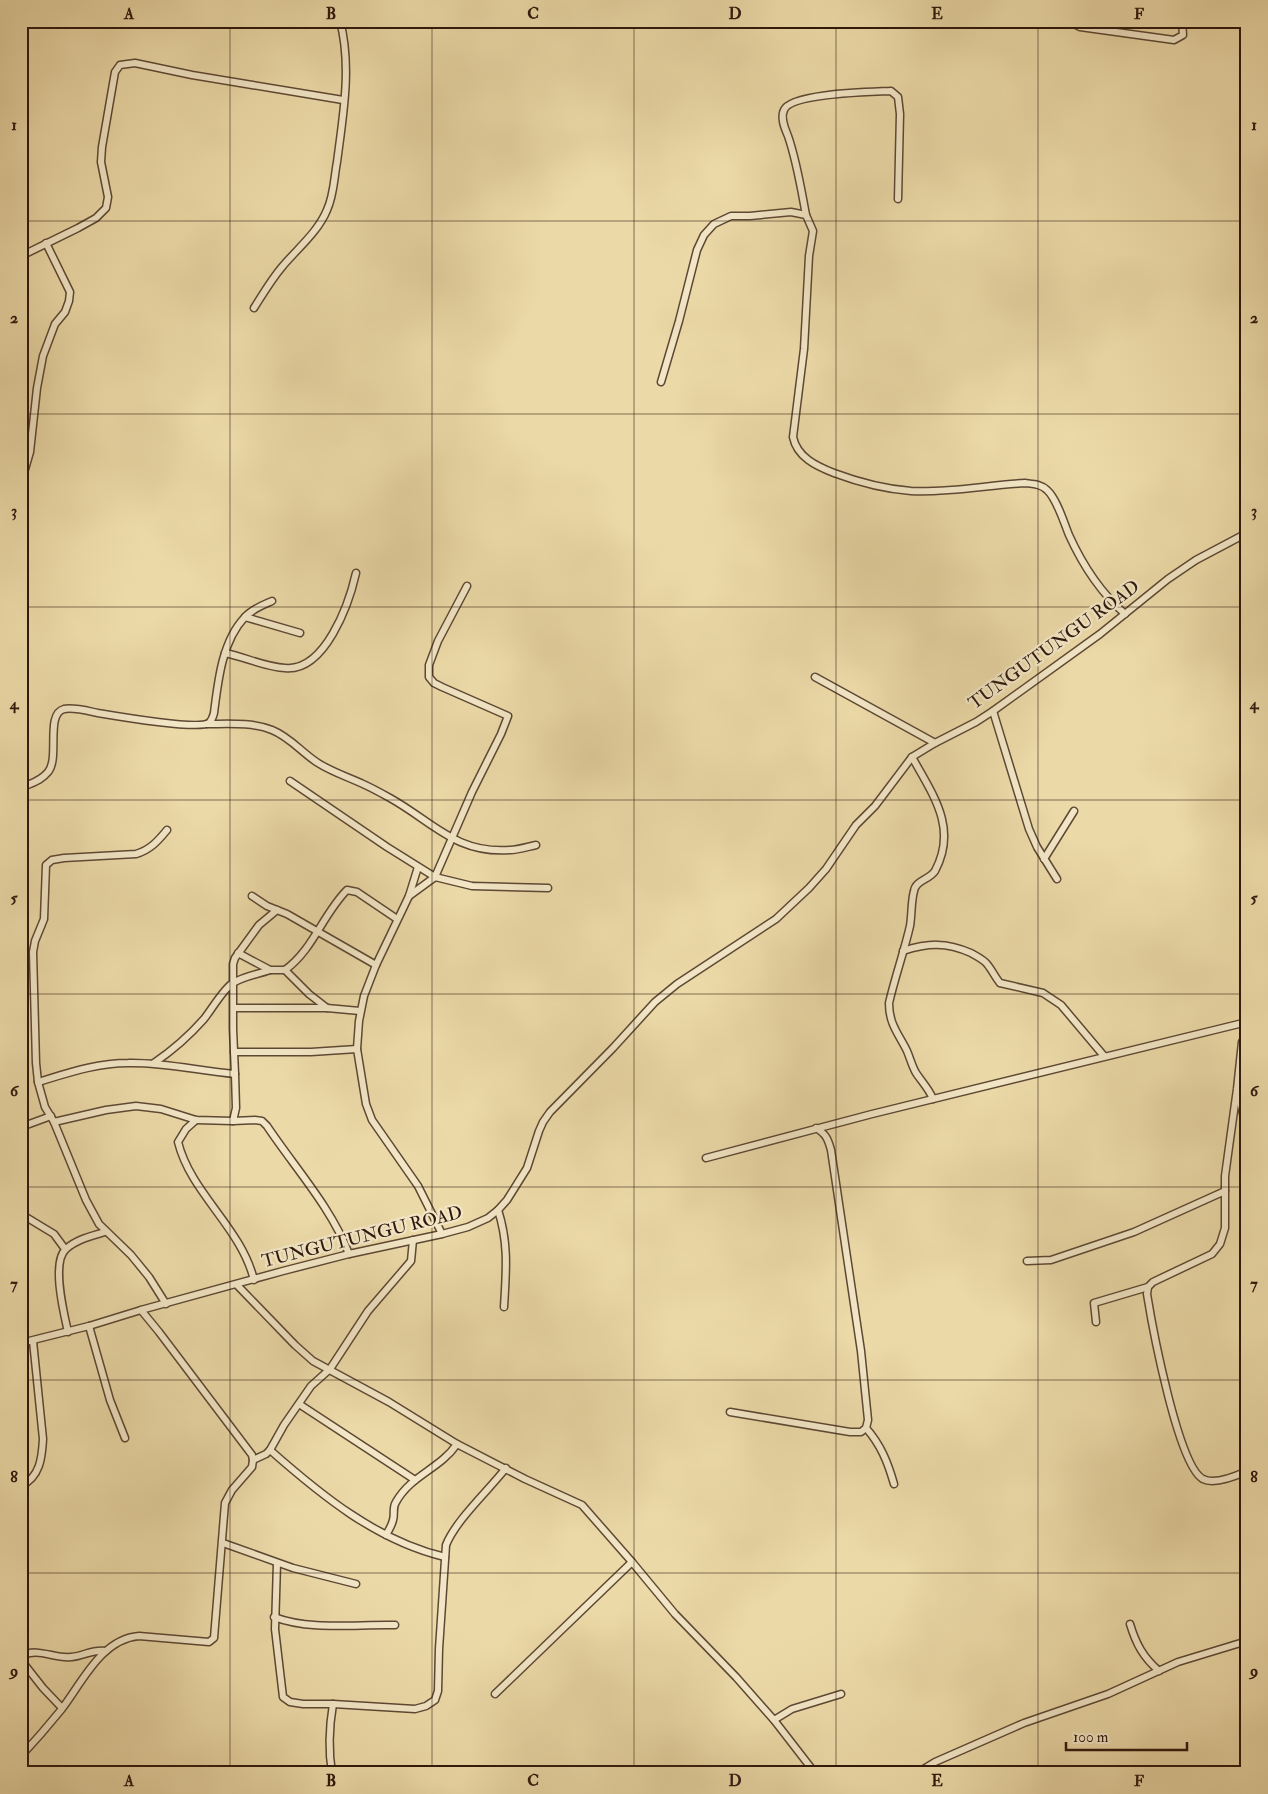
<svg xmlns="http://www.w3.org/2000/svg" width="1268" height="1794" font-family="'IM FELL Double Pica',serif">
<rect width="100%" height="100%" fill="#ebd9a7"/>
<filter id="stains"><feTurbulence type="fractalNoise" baseFrequency=".004" numOctaves="4"/><feColorMatrix values="0 0 0 0 .2 0 0 0 0 .09 0 0 0 0 .02 0 0 0 .5 -.17"/></filter>
<radialGradient id="worn" r=".72"><stop offset=".6" stop-color="#630" stop-opacity="0"/><stop offset="1" stop-color="#630" stop-opacity=".3"/></radialGradient>
<g fill="none" stroke-linecap="round" stroke-linejoin="round">
<g stroke="#5d4834" stroke-width="9">
<g id="street">
<polyline points="1068,21 1080,27 1174,40 1183,35 1182,21"/>
<path d="M806,215C801,189 797,162 788,136C785,129 780,118 784,110C791,93 872,92 891,91L898,97L900,114L898,199"/>
<polyline points="21,256 78,228 96,218 106,208 108,197 101,162 102,147 115,72 120,65 135,63 192,75 343,100"/>
<path d="M254,308C263,294 271,280 282,267C297,249 318,232 327,210C334,195 334,178 337,162C343,116 352,66 340,21"/>
<path d="M661,382L679,321L697,250L704,235L714,224L731,216H750L791,212L806,215L813,231L809,256L804,349L793,437C797,457 816,466 834,473C858,482 885,489 911,491C949,493 988,485 1025,483C1033,484 1041,484 1047,490C1057,499 1064,523 1069,535C1083,566 1100,592 1125,614"/>
<polyline points="21,483 30,452 37,388 43,356 55,324 65,312 69,301 70,292 46,243"/>
<polyline points="245,617 300,633"/>
<path d="M225,653C245,657 265,667 285,668C325,672 349,604 356,573"/>
<polyline points="815,677 935,743"/>
<polyline points="993,711 1029,829 1037,847 1057,879"/>
<path d="M207,724C228,724 252,722 272,730C290,737 302,753 318,763C332,772 348,777 363,784C372,788 381,793 390,798C433,822 456,854 510,850C518,850 527,847 536,845"/>
<path d="M912,757C933,795 958,828 935,871C929,880 916,880 914,891C911,902 912,914 910,926C904,952 895,977 889,1003C889,1024 898,1033 907,1051C910,1058 912,1066 916,1073C922,1082 929,1089 933,1099"/>
<polyline points="290,781 387,847 435,877 472,886 548,888"/>
<path d="M21,788C31,783 41,781 48,772C60,758 45,714 64,709C74,707 88,711 98,713C116,716 197,730 209,723C212,720 213,717 214,713C218,681 222,641 245,617C252,609 263,605 272,601"/>
<polyline points="1044,859 1074,811"/>
<polyline points="418,867 409,896 376,965 364,996 359,1021 357,1049 366,1104 372,1120 418,1186 442,1234"/>
<polyline points="252,896 267,906 287,914 376,965"/>
<polyline points="409,896 435,877 472,792 501,734 508,716 442,687 434,683 429,677 429,665 438,641 467,586"/>
<path d="M903,951C928,943 946,942 971,953C976,956 983,959 987,964C992,970 995,977 1000,983L1043,993L1061,1005L1104,1056"/>
<path d="M238,953L270,970H285C313,950 323,914 347,890L357,892L397,919"/>
<polyline points="285,970 309,994 327,1008"/>
<polyline points="234,1008 327,1008 360,1011"/>
<path d="M1247,1036L1242,1042L1237,1089L1225,1176V1228L1220,1244L1212,1254L1153,1282L1148,1287L1147,1294C1152,1325 1178,1466 1203,1479C1214,1485 1236,1476 1247,1471"/>
<polyline points="234,1052 311,1052 357,1049"/>
<path d="M154,1063C173,1050 189,1036 204,1019C212,1009 224,988 233,983C244,976 259,974 270,970"/>
<path d="M38,1082C68,1073 97,1063 128,1063C164,1062 199,1071 235,1074L233,1029V964L235,958L259,925L277,910"/>
<polyline points="1238,1093 1247,1130"/>
<path d="M196,1120L186,1129L178,1142C191,1194 241,1227 254,1280"/>
<polyline points="233,1121 236,1108 235,1074"/>
<path d="M54,1122L106,1110L136,1106L161,1109L196,1120L233,1121L255,1120L262,1121L267,1126C295,1168 331,1207 349,1254"/>
<polyline points="21,1127 51,1116"/>
<polyline points="706,1158 872,1114 1247,1022"/>
<path d="M498,1210C509,1244 506,1272 504,1307"/>
<polyline points="21,1214 54,1234 65,1249"/>
<polyline points="1027,1261 1051,1260 1134,1232 1225,1191"/>
<polyline points="237,1285 295,1345 313,1361 389,1402 457,1444 525,1479 582,1505 632,1562 675,1614 736,1677 774,1720 815,1773"/>
<path d="M166,1304L149,1277L131,1255L99,1224L86,1200L54,1122L45,1107L38,1082L36,1063L33,952L35,941L44,919L46,865L52,860L64,858L136,854C150,850 158,841 167,830"/>
<polyline points="1096,1322 1094,1303 1148,1287"/>
<polyline points="89,1326 110,1400 125,1438"/>
<path d="M68,1332C64,1314 51,1262 66,1249C77,1239 92,1236 105,1232"/>
<polyline points="21,1343 89,1326 141,1310 283,1271 349,1254 442,1234 468,1227 488,1218 498,1210 507,1200 527,1168 539,1131 543,1122 550,1112 613,1048 655,1002 677,984 776,919 809,888 826,869 856,825 875,806 912,757 935,743 976,722 993,711 1100,634 1168,579 1196,560 1247,533"/>
<polyline points="299,1404 415,1480"/>
<path d="M730,1412L850,1432H861L866,1428L868,1420L861,1351L831,1150C828,1139 826,1134 816,1128"/>
<path d="M866,1428C881,1445 888,1463 894,1484"/>
<path d="M270,1450C321,1495 377,1541 445,1557"/>
<polyline points="253,1460 266,1454 270,1450 284,1425 311,1386 330,1369 368,1311 411,1261 413,1240"/>
<path d="M21,1486C40,1477 42,1458 43,1439L33,1341"/>
<path d="M386,1535C389,1530 392,1525 393,1520C395,1514 392,1508 396,1502C411,1475 440,1469 457,1444"/>
<polyline points="223,1543 293,1568 356,1584"/>
<path d="M277,1563L275,1629L283,1697L290,1702L303,1704H333L415,1709L426,1706L435,1700L438,1691L439,1649L446,1545C456,1520 488,1491 506,1468"/>
<path d="M274,1617C311,1631 356,1624 395,1625"/>
<path d="M1130,1624C1136,1644 1143,1657 1159,1671"/>
<path d="M21,1656C38,1647 54,1659 71,1657C85,1656 91,1649 106,1651"/>
<polyline points="21,1660 43,1688 62,1708"/>
<polyline points="495,1694 632,1562"/>
<polyline points="774,1720 792,1709 841,1694"/>
<path d="M21,1756C35,1741 48,1726 61,1710C82,1683 101,1639 139,1636L209,1642L214,1638L225,1503L232,1490L252,1467L253,1460L252,1455L159,1332L141,1310"/>
<path d="M332,1773C328,1749 329,1728 333,1704"/>
<polyline points="917,1773 935,1762 1024,1723 1108,1694 1178,1662 1247,1641"/>
</g>
</g>
<use href="#street" stroke="#f2e6c6" stroke-width="6"/>
</g>
<path fill="none" stroke="#2e180d" stroke-width="1" stroke-opacity="0.55" d="M230,21V1773M432,21V1773M634,21V1773M836,21V1773M1038,21V1773M21,221H1247M21,414H1247M21,607H1247M21,800H1247M21,994H1247M21,1187H1247M21,1380H1247M21,1573H1247"/>
<g text-anchor="middle" dominant-baseline="central" stroke-width="4.5" stroke-linejoin="round" paint-order="stroke">
<g font-size="18" fill="#2e180d" stroke="#f2e6c6">
<text transform="translate(1054 645) rotate(-36)">TUNGUTUNGU ROAD</text>
<text transform="translate(362 1237) rotate(-14)">TUNGUTUNGU ROAD</text>
</g>
</g>
<rect width="1268" height="1794" fill="none" stroke="#ebd9a7" stroke-width="55"/>
<path d="M1066 1742v8h121v-8" fill="none" stroke="#2e180d" stroke-width="2.5"/>
<text x="1073" y="1742" font-size="15" fill="#2e180d" stroke="#f2e6c6" stroke-width="4" paint-order="stroke">100 m</text>
<rect x="28" y="28" width="1212" height="1738" fill="none" stroke="#2e180d" stroke-width="2"/>
<g font-size="16" text-anchor="middle" font-weight="bold" fill="#2e180d">
<text x="129" y="19">A</text>
<text x="331" y="19">B</text>
<text x="533" y="19">C</text>
<text x="735" y="19">D</text>
<text x="937" y="19">E</text>
<text x="1139" y="19">F</text>
<text x="14" y="130">1</text>
<text x="1254" y="130">1</text>
<text x="14" y="323">2</text>
<text x="1254" y="323">2</text>
<text x="14" y="516">3</text>
<text x="1254" y="516">3</text>
<text x="14" y="709">4</text>
<text x="1254" y="709">4</text>
<text x="14" y="903">5</text>
<text x="1254" y="903">5</text>
<text x="14" y="1096">6</text>
<text x="1254" y="1096">6</text>
<text x="14" y="1289">7</text>
<text x="1254" y="1289">7</text>
<text x="14" y="1482">8</text>
<text x="1254" y="1482">8</text>
<text x="14" y="1676">9</text>
<text x="1254" y="1676">9</text>
<text x="129" y="1786">A</text>
<text x="331" y="1786">B</text>
<text x="533" y="1786">C</text>
<text x="735" y="1786">D</text>
<text x="937" y="1786">E</text>
<text x="1139" y="1786">F</text>
</g>
<rect width="100%" height="100%" filter="url(#stains)"/>
<rect width="100%" height="100%" fill="url(#worn)"/>
</svg>
